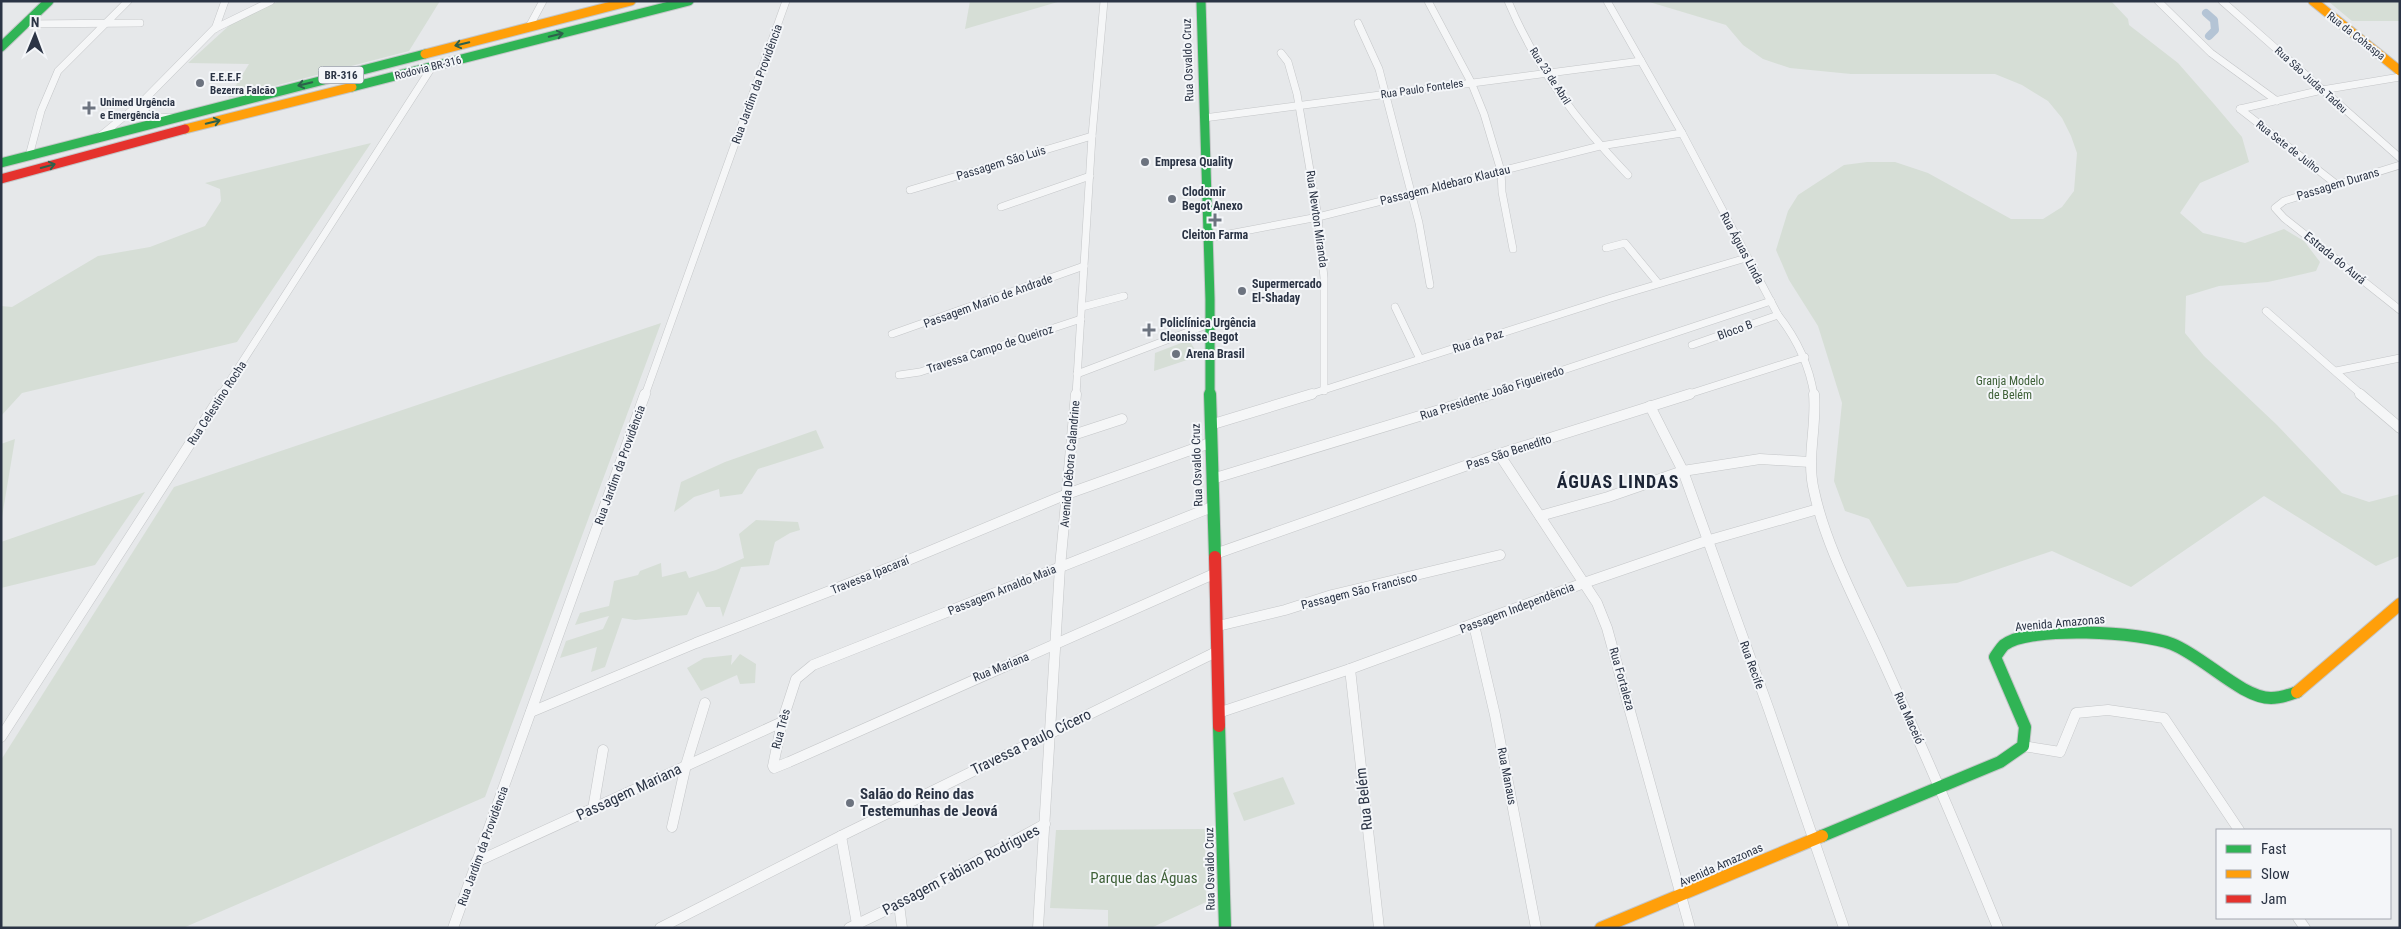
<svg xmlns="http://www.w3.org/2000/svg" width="2401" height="929" font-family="'Roboto Condensed',sans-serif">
<rect width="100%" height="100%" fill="#e6e8ea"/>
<g fill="#d6ded6">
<polygon points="279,1 440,1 409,51 228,98 249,64 188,63 233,22"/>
<polygon points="970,1 1061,1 965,29"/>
<polygon points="1646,1 2111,1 2128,19 2129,25 2178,63 2214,104 2242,137 2249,162 2200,183 2180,213 2203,233 2245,243 2284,229 2304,241 2320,262 2316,271 2268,282 2219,286 2186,296 2185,333 2204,356 2277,425 2342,493 2369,502 2400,494 2400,556 2376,566 2264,496 2131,587 2052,551 1957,583 1907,587 1869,519 1845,511 1834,481 1842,403 1818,326 1789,280 1776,250 1788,211 1798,195 1844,165 1867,162 1895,162 1928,173 2011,219 2043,219 2062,207 2074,191 2077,153 2071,136 2062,118 2048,101 2022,85 1995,74 1851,74 1790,68 1763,59 1743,45 1726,25"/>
<polygon points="2328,1 2400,1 2400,21 2352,21"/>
<polygon points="371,143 237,342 22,393 1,416 1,306 12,307 98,256 150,247 205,226 221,201 220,189 205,183"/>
<polygon points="661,323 485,797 183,928 1,928 1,760 174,487"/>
<polygon points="1189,340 1199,356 1154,371 1155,353"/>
<polygon points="816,430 824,448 758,469 742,494 720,497 719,489 694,497 674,512 681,482 725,462"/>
<polygon points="15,439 1,523 1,444"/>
<polygon points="145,492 95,565 1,588 1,542"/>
<polygon points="756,520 798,522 800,530 790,533 775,542 769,565 741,567 723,617 720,607 706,607 698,591 687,615 635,620 622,618 605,667 591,672 597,647 560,658 566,641 603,629 609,616 575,625 580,613 609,606 614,581 638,575 640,571 661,563 662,577 686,571 689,578 716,570 744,558 739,534"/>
<polygon points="740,654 756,664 755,683 740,684 737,675 701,691 687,668 704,658 732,655 731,665"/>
<polygon points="1283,777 1295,804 1244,821 1233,793"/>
<polygon points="1205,829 1206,902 1151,928 1108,928 1108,910 1050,908 1056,830"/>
</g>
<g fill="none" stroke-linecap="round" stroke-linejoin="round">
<polyline stroke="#b4c4d5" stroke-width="8" points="2206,13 2214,20 2215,30 2209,36"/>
<g stroke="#c4c6c8" stroke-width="8">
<g id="street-far1">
<polyline points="1428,1 1471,82 1484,114 1501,171 1502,192 1513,249"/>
<path d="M1508,1C1536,68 1578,123 1628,175"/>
<path d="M1607,1L1682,133L1778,315C1797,339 1809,364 1814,395"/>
<polyline points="2158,1 2211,53 2277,101"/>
<polyline points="2222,1 2400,158"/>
<polyline points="1358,23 1379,69 1419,223 1430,285"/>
<polyline points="24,24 140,23"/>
<polyline points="529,27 543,1"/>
<polyline points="215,29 225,1"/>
<polyline points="1281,53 1288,62 1297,94 1318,217 1324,278 1324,391"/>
<polyline points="142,102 142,108 149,116 172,118"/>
<polyline points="2240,109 2322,90 2400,77"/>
<polyline points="2240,109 2336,184"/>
<polyline points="1204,118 1641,61"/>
<polyline points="99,137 142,102 214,29 271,1"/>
<polyline points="29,156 41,111 58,71 128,1"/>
<polyline points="2400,165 2284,201 2275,208 2284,218 2400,310"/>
<polyline points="910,190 1092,136"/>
<polyline points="1001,207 1090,176"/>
<polyline points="1208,238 1318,217 1600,146 1682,133"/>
<polyline points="1606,248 1625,243 1658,283"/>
<polyline points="1082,307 1124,296"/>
<polyline points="1395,307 1420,359"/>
<polyline points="2266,311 2362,395"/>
<polyline points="892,334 1084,266"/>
<polyline points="1692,345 1778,315"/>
<polyline points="2336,371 2400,358"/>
<polyline points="1077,374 1209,324"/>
<polyline points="899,375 920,372 1081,319"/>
<polyline points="221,395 432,67"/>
<polyline points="645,395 786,1"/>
<polyline points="1076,395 1092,136 1104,1"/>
<polyline points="1308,395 1611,298 1746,258"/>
<polyline points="1488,395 1771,301"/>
<polyline points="1686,395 1805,357"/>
</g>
</g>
<g stroke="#c4c6c8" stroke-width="11">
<g id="street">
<path d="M1814,394C1817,427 1806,458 1814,491C1826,548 1860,609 1884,663C1924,751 1962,839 1998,928"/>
<polyline points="2360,394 2400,428"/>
<polyline points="1650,406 1683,471 1769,710 1844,928"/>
<polyline points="1210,425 1312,394"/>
<polyline points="1073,435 1122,419"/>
<polyline points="1499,454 1597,603 1607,628 1690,928"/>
<polyline points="1212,479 1492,394"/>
<polyline points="1212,507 813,665 796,679 782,722 773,766 774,768 789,762 1216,573"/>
<polyline points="1540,516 1608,497 1683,471 1760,459 1810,462"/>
<polyline points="1215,554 1499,454 1690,394"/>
<polyline points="1474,625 1495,715 1536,928"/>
<polyline points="1218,626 1285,610 1332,595 1500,555"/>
<polyline points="1350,669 1379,928"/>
<polyline points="531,712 696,643 894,566 1067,494 1210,443"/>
<polyline points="1218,713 1350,669 1584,583 1706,541 1818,509"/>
<polyline points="1,737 222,394"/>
<polyline points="2023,746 2060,752 2076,713 2108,710 2164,718 2239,830"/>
<polyline points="593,809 603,750"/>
<polyline points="672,827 686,765 705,703"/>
<polyline points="841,836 857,924"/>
<polyline points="476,862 782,722"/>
<polyline points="899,904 902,928"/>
<polyline points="2298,918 2305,928"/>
<polyline points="453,928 645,394"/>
<polyline points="660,928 841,836 1216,652"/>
<polyline points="849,928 899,904 1045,824"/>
<polyline points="1038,928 1060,567 1076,394"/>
</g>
</g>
<g stroke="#c4c6c8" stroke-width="11">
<g id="fast-far1">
<polyline points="1201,1 1210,299 1210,395"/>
<polyline points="1,47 49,1"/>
<polyline points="352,87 689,1"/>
<polyline points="1,163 425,54"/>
</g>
</g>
<g stroke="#c4c6c8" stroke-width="14">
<g id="fast">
<polyline points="1210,394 1215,557"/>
<polyline points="1219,726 1225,928"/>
<path d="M1822,836L2000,762L2023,746L2025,727L1995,657C1998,653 2001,648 2004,645C2030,625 2142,632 2172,644C2203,656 2242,698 2271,698C2280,698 2289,695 2297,692"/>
</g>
</g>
<g stroke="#c4c6c8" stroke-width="11">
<g id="slow-far1">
<polyline points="2313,1 2400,71"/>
<polyline points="425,54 631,1"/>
<polyline points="185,129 352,87"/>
</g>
</g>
<g stroke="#c4c6c8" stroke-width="14">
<g id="slow">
<polyline points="2297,692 2400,604"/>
<polyline points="1601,928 1822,836"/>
</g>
</g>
<g stroke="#c4c6c8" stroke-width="11">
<polyline id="jam-far1" points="1,179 185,129"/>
</g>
<g stroke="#c4c6c8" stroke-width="14">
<polyline id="jam" points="1215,557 1219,726"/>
</g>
<use href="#street-far1" stroke="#f5f6f7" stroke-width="7"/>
<use href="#street" stroke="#f5f6f7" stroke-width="10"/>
<use href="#fast-far1" stroke="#30b455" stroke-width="9"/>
<use href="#fast" stroke="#30b455" stroke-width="12"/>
<use href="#slow-far1" stroke="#ff9f0a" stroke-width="9"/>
<use href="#slow" stroke="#ff9f0a" stroke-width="12"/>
<use href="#jam-far1" stroke="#e5322d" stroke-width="9"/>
<use href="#jam" stroke="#e5322d" stroke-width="12"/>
</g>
<defs><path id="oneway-shaft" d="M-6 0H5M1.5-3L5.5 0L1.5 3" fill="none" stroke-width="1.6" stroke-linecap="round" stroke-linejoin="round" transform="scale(1.25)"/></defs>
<g stroke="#2d614b">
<use href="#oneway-shaft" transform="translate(556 35) rotate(-14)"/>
<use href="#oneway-shaft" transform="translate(462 44) rotate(166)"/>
<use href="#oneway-shaft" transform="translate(305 84) rotate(166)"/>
<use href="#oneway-shaft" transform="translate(213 122) rotate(-14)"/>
<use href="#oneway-shaft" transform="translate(48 166) rotate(-15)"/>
</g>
<g fill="#6c737f" stroke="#f4f6f9" stroke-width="2">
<circle cx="200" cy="83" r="5"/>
<path d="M86.5 100.5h5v5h5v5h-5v5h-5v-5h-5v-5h5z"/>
<circle cx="1145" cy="162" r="5"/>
<circle cx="1172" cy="199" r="5"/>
<path d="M1212.5 212.5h5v5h5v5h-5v5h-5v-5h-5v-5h5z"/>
<circle cx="1242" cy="291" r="5"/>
<path d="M1146.5 322.5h5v5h5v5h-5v5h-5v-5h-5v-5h5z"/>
<circle cx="1176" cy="354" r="5"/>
<circle cx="850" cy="803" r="5"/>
</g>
<g text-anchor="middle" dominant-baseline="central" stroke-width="4" stroke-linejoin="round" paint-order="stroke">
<g font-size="11" fill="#2b3445" stroke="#f4f6f9">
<text transform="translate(2356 36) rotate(38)">Rua da Cohaspa</text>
<text transform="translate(428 68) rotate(-14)">Rodovia BR-316</text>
<text transform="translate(1550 76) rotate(57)">Rua 23 de Abril</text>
<text transform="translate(2311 80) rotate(42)">Rua São Judas Tadeu</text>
<text transform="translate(1422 89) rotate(-8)">Rua Paulo Fonteles</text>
<text transform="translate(2288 147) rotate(38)">Rua Sete de Julho</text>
</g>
<rect fill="#f4f6f9" stroke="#676e7b" stroke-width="1" x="318.5" y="66.5" width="45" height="17" rx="4"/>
<g font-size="11" font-weight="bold" fill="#2b3445">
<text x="341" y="75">BR-316</text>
</g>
<g font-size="11" font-weight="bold" fill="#2b3445" stroke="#f4f6f9" text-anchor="start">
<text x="210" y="77">E.E.E.F<tspan x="210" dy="13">Bezerra Falcão</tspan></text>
<text x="100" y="102">Unimed Urgência<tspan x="100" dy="13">e Emergência</tspan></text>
</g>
<g font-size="12" fill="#2b3445" stroke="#f4f6f9">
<text transform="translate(1188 60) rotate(-92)">Rua Osvaldo Cruz</text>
<text transform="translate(757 84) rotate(-70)">Rua Jardim da Providência</text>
<text transform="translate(1001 163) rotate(-17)">Passagem São Luis</text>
<text transform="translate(2338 184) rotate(-17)">Passagem Durans</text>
<text transform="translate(1445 185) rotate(-14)">Passagem Aldebaro Klautau</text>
<text transform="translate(1317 219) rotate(82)">Rua Newton Miranda</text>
<text transform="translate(1742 248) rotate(62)">Rua Águas Linda</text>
<text transform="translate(2335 258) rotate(39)">Estrada do Aurá</text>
<text transform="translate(988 301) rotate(-20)">Passagem Mario de Andrade</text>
<text transform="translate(1735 330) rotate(-20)">Bloco B</text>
<text transform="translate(1478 341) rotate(-18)">Rua da Paz</text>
<text transform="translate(990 349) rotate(-18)">Travessa Campo de Queiroz</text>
<text transform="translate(1492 393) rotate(-18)">Rua Presidente João Figueiredo</text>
<text transform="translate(217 403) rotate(-57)">Rua Celestino Rocha</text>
<text transform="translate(1509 452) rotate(-18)">Pass São Benedito</text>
<text transform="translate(1070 464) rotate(-85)">Avenida Débora Calandrine</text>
<text transform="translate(620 465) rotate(-70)">Rua Jardim da Providência</text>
<text transform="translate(1197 465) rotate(-92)">Rua Osvaldo Cruz</text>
<text transform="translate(870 575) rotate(-22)">Travessa Ipacaraí</text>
<text transform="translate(1002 590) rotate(-22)">Passagem Arnaldo Maia</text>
<text transform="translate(1359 591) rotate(-14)">Passagem São Francisco</text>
<text transform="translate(1517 608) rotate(-21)">Passagem Independência</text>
<text transform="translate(2060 623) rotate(-5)">Avenida Amazonas</text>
<text transform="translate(1752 665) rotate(70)">Rua Recife</text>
<text transform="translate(1001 667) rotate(-22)">Rua Mariana</text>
<text transform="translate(1622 679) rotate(74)">Rua Fortaleza</text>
<text transform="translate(1909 718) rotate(66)">Rua Maceió</text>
<text transform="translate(781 729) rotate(-75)">Rua Três</text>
<text transform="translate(1507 776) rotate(79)">Rua Manaus</text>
<text transform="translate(483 846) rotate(-70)">Rua Jardim da Providência</text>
<text transform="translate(1721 865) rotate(-24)">Avenida Amazonas</text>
<text transform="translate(1210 869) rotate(-91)">Rua Osvaldo Cruz</text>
</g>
<g font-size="12" font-weight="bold" fill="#2b3445" stroke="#f4f6f9" text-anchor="start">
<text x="1155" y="162">Empresa Quality</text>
<text x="1182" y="192">Clodomir<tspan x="1182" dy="14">Begot Anexo</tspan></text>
<text x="1215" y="235" text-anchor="middle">Cleiton Farma</text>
<text x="1252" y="284">Supermercado<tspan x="1252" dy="14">El-Shaday</tspan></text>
<text x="1160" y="323">Policlínica Urgência<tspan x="1160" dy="14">Cleonisse Begot</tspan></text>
<text x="1186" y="354">Arena Brasil</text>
</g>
<g font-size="12" fill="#3f6138" stroke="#f4f6f9">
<text x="2010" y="381">Granja Modelo<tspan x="2010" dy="14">de Belém</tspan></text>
</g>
<g font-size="15" fill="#2b3445" stroke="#f4f6f9">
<text transform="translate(1031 742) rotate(-26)">Travessa Paulo Cícero</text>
<text transform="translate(629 792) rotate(-25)">Passagem Mariana</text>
<text transform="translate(1364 799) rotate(-96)">Rua Belém</text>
<text transform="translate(961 870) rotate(-28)">Passagem Fabiano Rodrigues</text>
</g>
<g font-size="15" font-weight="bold" fill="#2b3445" stroke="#f4f6f9" text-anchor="start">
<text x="860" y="794">Salão do Reino das<tspan x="860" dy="17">Testemunhas de Jeová</tspan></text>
</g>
<g font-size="15" fill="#3f6138" stroke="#f4f6f9">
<text x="1144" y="878">Parque das Águas</text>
</g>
<g font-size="18" font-weight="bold" letter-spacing="1" fill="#1d2536" stroke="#f4f6f9">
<text x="1618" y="481">ÁGUAS LINDAS</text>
</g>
</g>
<rect width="2401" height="929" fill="none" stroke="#2b3445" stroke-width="5"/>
<rect x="2216" y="829" width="175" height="90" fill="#f4f6f9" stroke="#a4a8b1"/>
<rect x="2226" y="845" width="25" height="8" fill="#30b455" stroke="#a4a8b1"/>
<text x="2261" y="854" font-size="15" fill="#2b3445">Fast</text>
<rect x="2226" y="870" width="25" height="8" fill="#ff9f0a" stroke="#a4a8b1"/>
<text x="2261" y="879" font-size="15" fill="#2b3445">Slow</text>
<rect x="2226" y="895" width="25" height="8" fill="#e5322d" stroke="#a4a8b1"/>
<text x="2261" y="904" font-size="15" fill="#2b3445">Jam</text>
<g transform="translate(35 35) rotate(1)" stroke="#f4f6f9" stroke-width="4" paint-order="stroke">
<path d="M0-4L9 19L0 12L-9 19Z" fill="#2b3445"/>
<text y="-8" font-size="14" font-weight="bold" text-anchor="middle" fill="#2b3445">N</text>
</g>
</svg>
